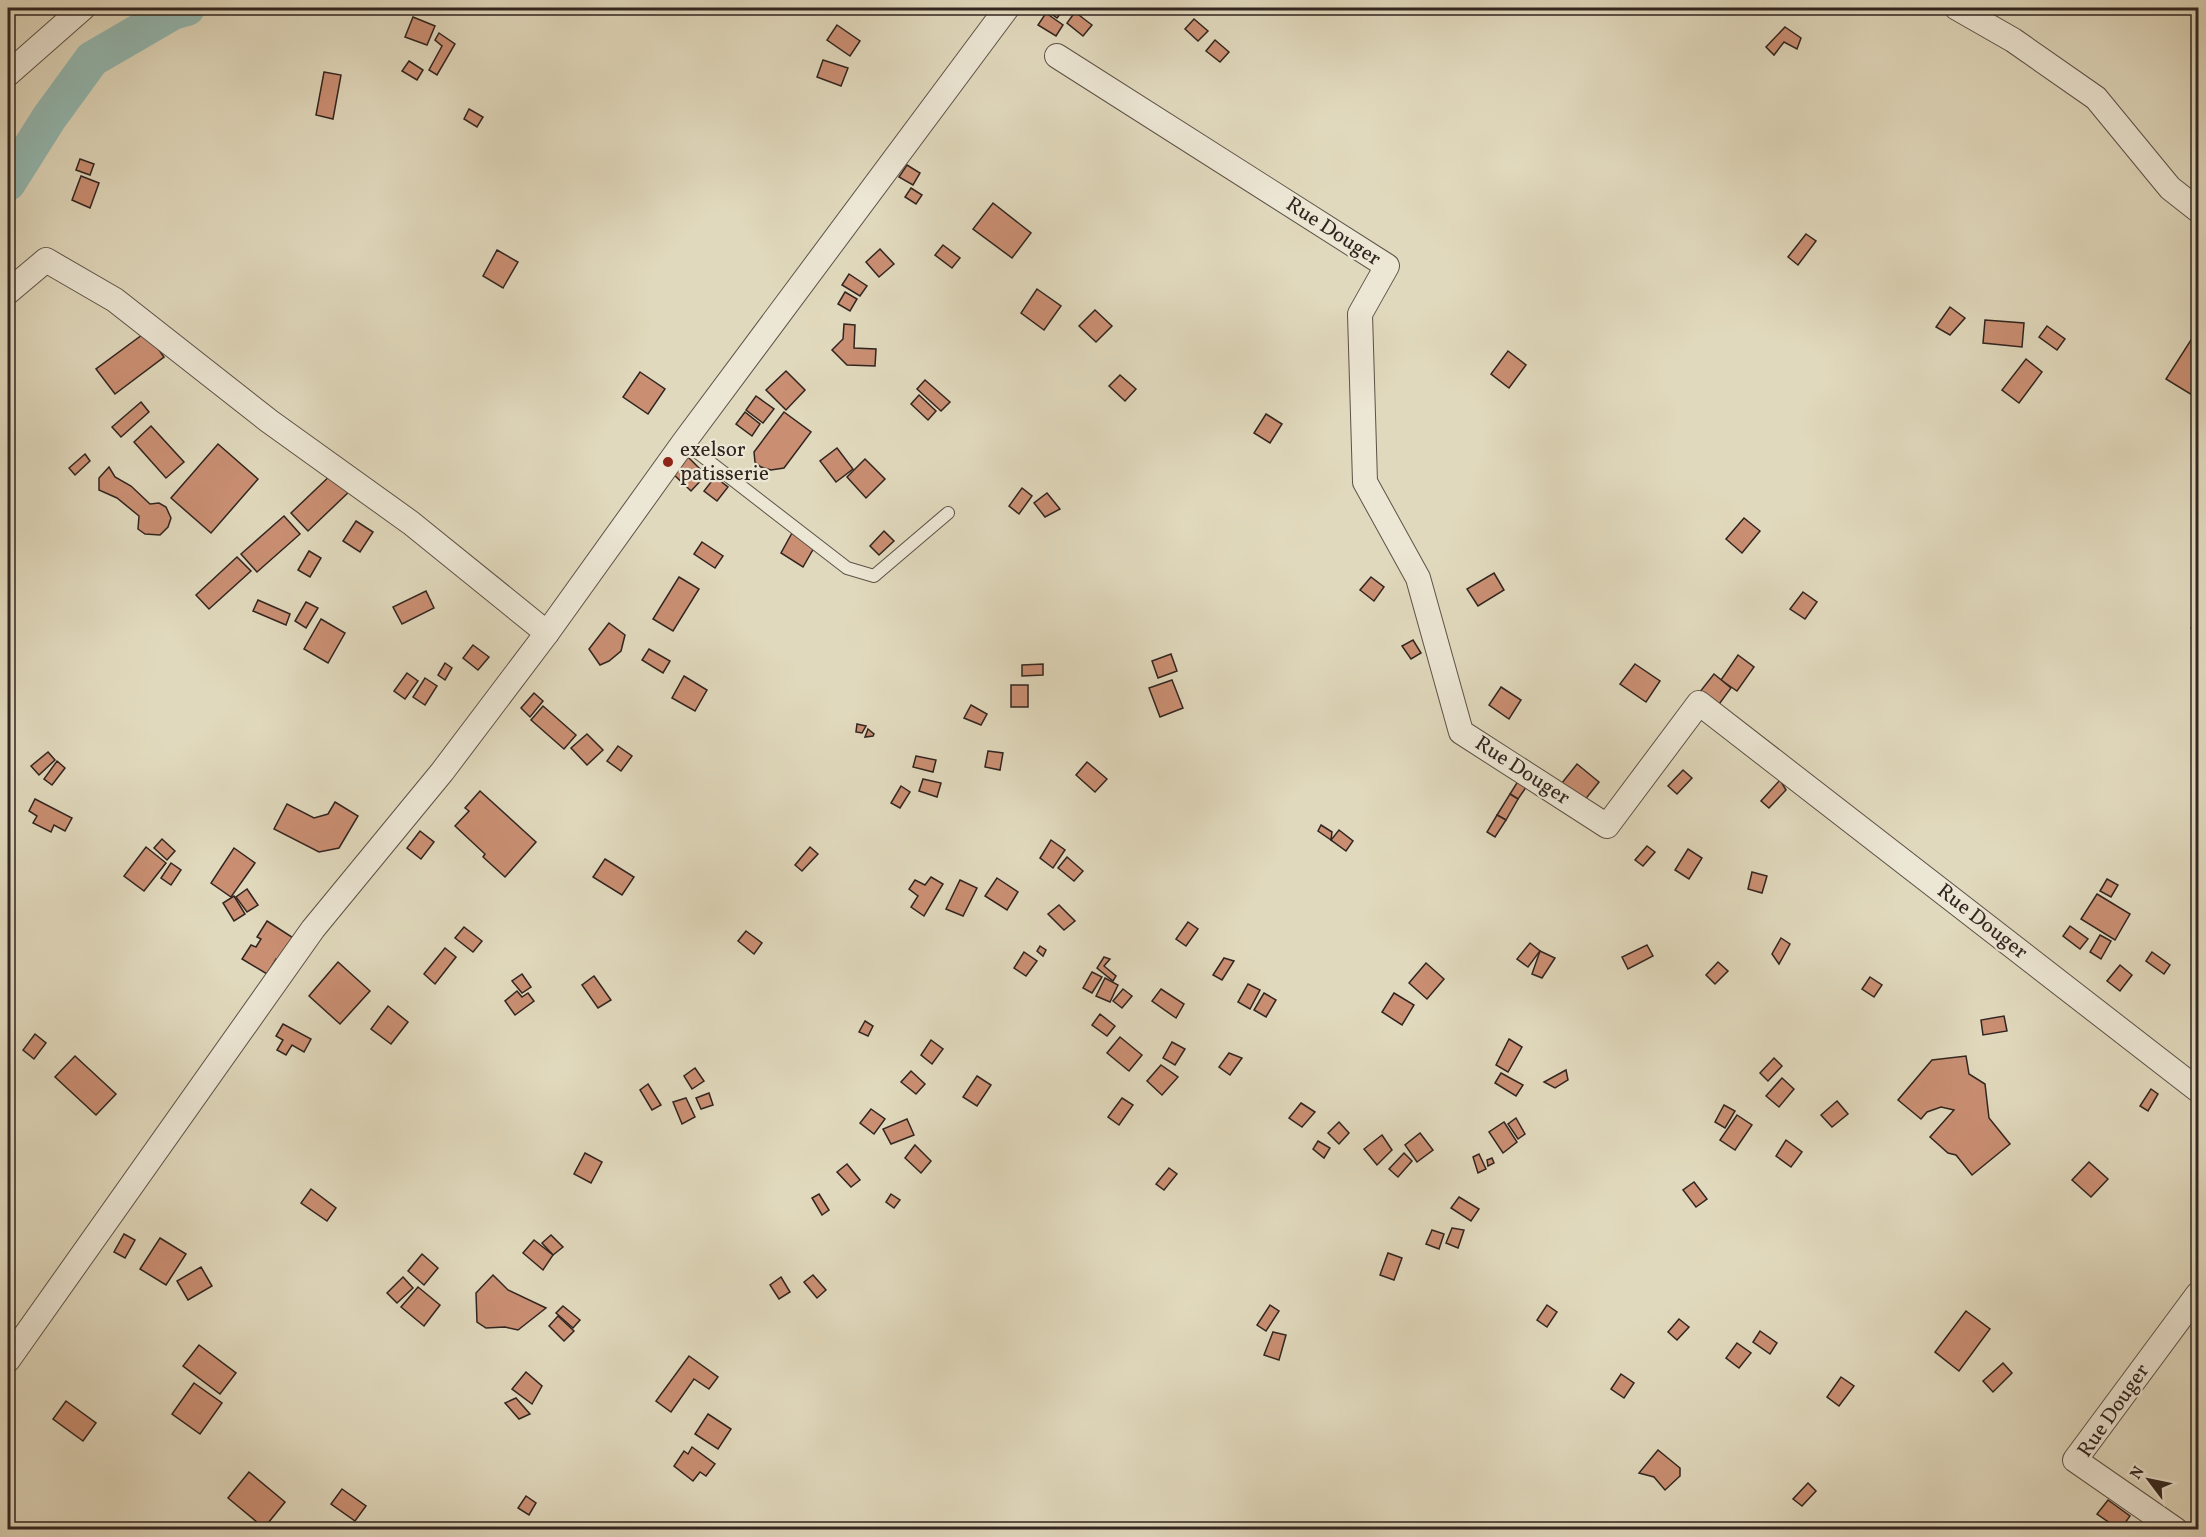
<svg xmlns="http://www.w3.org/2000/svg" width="2206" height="1537" font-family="Vollkorn,serif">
<rect width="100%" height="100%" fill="#e1d9bd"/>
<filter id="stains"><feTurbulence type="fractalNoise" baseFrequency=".00333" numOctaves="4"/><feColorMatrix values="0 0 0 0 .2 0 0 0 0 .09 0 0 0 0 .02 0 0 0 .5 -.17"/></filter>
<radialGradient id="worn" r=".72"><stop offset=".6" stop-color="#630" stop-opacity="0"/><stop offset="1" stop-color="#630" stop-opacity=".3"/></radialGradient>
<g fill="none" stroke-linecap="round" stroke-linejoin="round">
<polyline stroke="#94bab3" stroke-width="36" points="8,183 49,118 92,59 173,12 187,8"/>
</g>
<g fill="#ca8f73" stroke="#312520" stroke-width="1.5">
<polygon points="1043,8 1065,8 1057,18"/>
<polygon points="1075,12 1092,25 1083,36 1067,23"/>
<polygon points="1046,13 1063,25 1056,36 1038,25"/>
<polygon points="413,17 435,26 427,45 405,37"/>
<polygon points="1194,19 1208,31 1198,41 1185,29"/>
<polygon points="837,25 860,41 850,56 827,40"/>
<polygon points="1785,27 1801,38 1797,49 1784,42 1774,55 1766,47"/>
<polygon points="439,33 455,44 437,75 429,70 442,46 435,40"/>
<polygon points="1215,40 1229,52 1220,62 1206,51"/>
<polygon points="823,60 848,68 841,86 817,77"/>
<polygon points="409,61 423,70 417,80 402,71"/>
<polygon points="324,72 341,75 333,119 316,115"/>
<polygon points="469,109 483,117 477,127 464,119"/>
<polygon points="80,159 94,164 90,175 76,170"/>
<polygon points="907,165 920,173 913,185 899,177"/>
<polygon points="81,176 99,183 90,208 72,200"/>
<polygon points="911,188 922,195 916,204 905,197"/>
<polygon points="993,203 1031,233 1012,258 973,229"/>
<polygon points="1806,234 1816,241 1798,265 1788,257"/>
<polygon points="943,245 960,258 952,268 935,255"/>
<polygon points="880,249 894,264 879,277 866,262"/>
<polygon points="497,250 518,262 503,288 483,276"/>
<polygon points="849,274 867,286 860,296 842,285"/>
<polygon points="1037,289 1061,306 1044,330 1021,313"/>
<polygon points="845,292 857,299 850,311 838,304"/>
<polygon points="1950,307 1965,318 1950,335 1936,327"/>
<polygon points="1095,310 1112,326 1096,342 1079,326"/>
<polygon points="1985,320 2024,323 2022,347 1983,343"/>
<polygon points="844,324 855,325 854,348 876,349 875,366 847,365 832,350 843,339"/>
<polygon points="2047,326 2065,339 2057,350 2039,337"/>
<polygon points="2198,329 2198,384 2192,395 2166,379"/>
<polygon points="146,332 164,357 115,394 96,369"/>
<polygon points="1508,351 1526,365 1509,388 1491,374"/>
<polygon points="2026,359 2042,372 2019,403 2002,390"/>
<polygon points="786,371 805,390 786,410 766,390"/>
<polygon points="640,372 665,389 648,414 623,397"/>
<polygon points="1120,375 1136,389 1125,401 1109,386"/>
<polygon points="925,380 950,402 941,411 917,389"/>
<polygon points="919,395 936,411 928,420 911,404"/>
<polygon points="756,396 774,409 763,423 746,410"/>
<polygon points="141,402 149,412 121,437 112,427"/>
<polygon points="745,412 760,424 752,436 736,424"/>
<polygon points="784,412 811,432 784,468 771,470 761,467 755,462 754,452"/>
<polygon points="1266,414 1282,424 1270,443 1254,433"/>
<polygon points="151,426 184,462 166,478 134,442"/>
<polygon points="218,444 258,479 211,533 171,498"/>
<polygon points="837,448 853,469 836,482 820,461"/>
<polygon points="85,454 90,461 75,475 69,468"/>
<polygon points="687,456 706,475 691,491 671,472"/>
<polygon points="865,459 885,479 866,498 847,477"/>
<polygon points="109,467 115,477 131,486 150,504 159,503 166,507 171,518 168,527 160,535 145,534 138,529 139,516 117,498 99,490 99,478"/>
<polygon points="335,471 352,489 308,531 291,513"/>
<polygon points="715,477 728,487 717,501 704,491"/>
<polygon points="1022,488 1032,496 1019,514 1009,506"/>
<polygon points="1047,493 1060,509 1045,517 1034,503"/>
<polygon points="284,516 300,534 257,572 241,554"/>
<polygon points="1744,518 1760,531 1742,553 1726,539"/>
<polygon points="356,521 373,532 360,552 343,541"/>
<polygon points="884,531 894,541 879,555 870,546"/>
<polygon points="792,533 815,546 803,567 781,553"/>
<polygon points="702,542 723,556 715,568 694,554"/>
<polygon points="309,551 321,558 310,577 298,570"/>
<polygon points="237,557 251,571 209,609 196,595"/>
<polygon points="1494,573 1504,590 1478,606 1467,589"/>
<polygon points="679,577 699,589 673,631 653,619"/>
<polygon points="1371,577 1384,587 1374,601 1360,590"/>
<polygon points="426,591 434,608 402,624 393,607"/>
<polygon points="1803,592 1817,602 1805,619 1790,609"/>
<polygon points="258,600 290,614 286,625 253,611"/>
<polygon points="306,602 318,608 306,628 295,621"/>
<polygon points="321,619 345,633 328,663 304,649"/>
<polygon points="2198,620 2198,635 2191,628"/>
<polygon points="609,623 625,635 621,651 609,661 600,665 589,649"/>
<polygon points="1413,640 1421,653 1411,659 1402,646"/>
<polygon points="473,645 489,657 478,670 463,658"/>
<polygon points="649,649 670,661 663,673 642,660"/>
<polygon points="1171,654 1177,671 1158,678 1152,661"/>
<polygon points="1738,655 1754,667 1737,691 1721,680"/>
<polygon points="445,663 452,668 445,680 438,675"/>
<polygon points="1043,664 1043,675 1022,676 1022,665"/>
<polygon points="1635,664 1660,681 1646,702 1620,684"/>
<polygon points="407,673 418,681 405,699 394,691"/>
<polygon points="1714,674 1731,688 1717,707 1699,693"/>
<polygon points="684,676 707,690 695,711 672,698"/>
<polygon points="425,678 437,686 425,705 413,697"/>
<polygon points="1172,680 1183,708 1160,717 1149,688"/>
<rect x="1011" y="685" width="17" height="22"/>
<polygon points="1501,687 1521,700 1509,719 1489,705"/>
<polygon points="534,693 543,701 530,717 521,708"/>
<polygon points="971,705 987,714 981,725 964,718"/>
<polygon points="543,706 576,735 564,749 531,720"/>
<polygon points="857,724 866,726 862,733 856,732"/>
<polygon points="868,729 874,734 873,736 865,737"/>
<polygon points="587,734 603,750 587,765 571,748"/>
<polygon points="618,746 632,756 621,771 607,761"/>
<polygon points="988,751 1003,753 1000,770 985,767"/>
<polygon points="48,752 55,760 39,775 31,766"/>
<polygon points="916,756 936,760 933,772 913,767"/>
<polygon points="57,761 65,768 52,785 44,779"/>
<polygon points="1087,762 1107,779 1095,792 1076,775"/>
<polygon points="1577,764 1599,782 1584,801 1562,783"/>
<polygon points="1683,770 1692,778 1677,794 1668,786"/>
<polygon points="1520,778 1529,783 1518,799 1510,794"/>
<polygon points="923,779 941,783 937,797 919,791"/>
<polygon points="1780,780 1786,790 1769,808 1761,801"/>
<polygon points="901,786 910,792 900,808 891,803"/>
<polygon points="480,791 536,842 505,877 483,857 485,854 455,826 469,811 465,808"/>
<polygon points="1510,794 1518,799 1506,820 1497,815"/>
<polygon points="35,799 72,818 65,831 54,825 51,832 33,823 37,816 29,811"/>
<polygon points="335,802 358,816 339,848 319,852 274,829 287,804 314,818 328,814"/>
<polygon points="1497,815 1506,820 1495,837 1487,832"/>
<polygon points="1321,825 1332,832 1331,840 1318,831"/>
<polygon points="1339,830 1353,841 1346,851 1331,840"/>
<polygon points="420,831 434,842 421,859 407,848"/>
<polygon points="162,839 175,851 167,860 154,848"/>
<polygon points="1051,840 1065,850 1053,868 1040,858"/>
<polygon points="1647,846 1655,852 1643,866 1635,860"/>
<polygon points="146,847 166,863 144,891 124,876"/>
<polygon points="810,847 818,854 802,871 795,865"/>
<polygon points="234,848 255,863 231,897 211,883"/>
<polygon points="1688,849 1702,858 1689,879 1675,870"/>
<polygon points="1067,857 1083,871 1074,881 1058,868"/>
<polygon points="605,859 634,877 622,895 593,877"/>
<polygon points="171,863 181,870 171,885 161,878"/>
<polygon points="1752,872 1767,876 1762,893 1748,889"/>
<polygon points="931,877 943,884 924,916 911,907 918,896 909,889 915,880 925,885"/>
<polygon points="997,878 1018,892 1007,910 985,896"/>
<polygon points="2107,879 2118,885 2111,897 2100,891"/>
<polygon points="960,880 977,888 963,916 946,909"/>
<polygon points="247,889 258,905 247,912 236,897"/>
<polygon points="2097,894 2130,914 2115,940 2081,919"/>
<polygon points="234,896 245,914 234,921 223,903"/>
<polygon points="1059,905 1075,921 1064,930 1048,914"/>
<polygon points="267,921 298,941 284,964 276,959 267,974 242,959 251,945 256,947 261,939 257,937"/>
<polygon points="1188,922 1198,929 1186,946 1176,939"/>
<polygon points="2070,926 2088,939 2080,949 2063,936"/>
<polygon points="464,927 482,941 473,952 455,938"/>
<polygon points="746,931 762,943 754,954 738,941"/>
<polygon points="2100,935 2111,941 2101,959 2090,952"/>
<polygon points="1781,938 1790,944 1779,964 1772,954"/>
<polygon points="1530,943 1540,951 1528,967 1517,959"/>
<polygon points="1647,945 1653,956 1628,969 1622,957"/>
<polygon points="1040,946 1046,950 1043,956 1037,951"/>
<polygon points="445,948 456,957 435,984 424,974"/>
<polygon points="1540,951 1555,958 1542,978 1532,974"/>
<polygon points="1024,952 1037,961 1026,976 1014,968"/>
<polygon points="2152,952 2170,965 2164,974 2146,961"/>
<polygon points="1104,957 1110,959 1104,966 1116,976 1113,981 1097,968"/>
<polygon points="1224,958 1234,961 1222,980 1213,975"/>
<polygon points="338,962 370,991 340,1024 309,996"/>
<polygon points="1718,962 1728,971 1715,984 1706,975"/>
<polygon points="1426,963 1444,979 1427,999 1409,983"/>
<polygon points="2120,965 2132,975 2120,991 2107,981"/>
<polygon points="1092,972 1102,977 1092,993 1083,988"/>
<polygon points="522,974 531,987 522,993 512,981"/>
<polygon points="594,976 611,1000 598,1008 582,985"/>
<polygon points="1870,977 1882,985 1874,997 1862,989"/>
<polygon points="1105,978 1118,985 1110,1002 1096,996"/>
<polygon points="1248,984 1260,990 1250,1009 1238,1002"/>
<polygon points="1123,989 1132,996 1122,1008 1113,1001"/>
<polygon points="1161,989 1184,1004 1176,1018 1152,1001"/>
<polygon points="517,991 522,997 528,993 534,1001 515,1015 505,1001"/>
<polygon points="1264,993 1276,1000 1266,1017 1254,1010"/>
<polygon points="1394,993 1414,1005 1402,1025 1382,1012"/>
<polygon points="388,1006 408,1022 391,1044 371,1029"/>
<polygon points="1100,1014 1115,1026 1107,1036 1092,1025"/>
<polygon points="2004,1016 2007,1031 1983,1035 1981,1020"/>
<polygon points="865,1021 873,1026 868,1036 859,1032"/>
<polygon points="283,1024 311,1039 304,1052 292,1045 286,1055 277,1050 283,1040 276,1036"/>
<polygon points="35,1034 46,1043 34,1059 23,1050"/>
<polygon points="1120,1037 1142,1055 1129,1071 1107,1053"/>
<polygon points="1509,1039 1522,1047 1508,1072 1496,1065"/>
<polygon points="931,1040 943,1049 932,1064 921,1055"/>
<polygon points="1172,1042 1185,1049 1175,1065 1163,1058"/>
<polygon points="1229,1053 1242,1058 1230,1075 1219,1067"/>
<polygon points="75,1056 116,1094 96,1115 55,1077"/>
<polygon points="1966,1056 1969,1074 1985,1084 1989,1118 2010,1144 1972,1175 1956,1155 1948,1153 1930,1137 1954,1110 1941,1107 1927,1112 1921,1119 1898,1100 1932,1060"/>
<polygon points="1774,1058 1782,1066 1768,1081 1760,1073"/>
<polygon points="1161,1065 1178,1077 1162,1095 1147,1081"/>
<polygon points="695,1068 704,1081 692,1089 684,1076"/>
<polygon points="1566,1070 1568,1080 1555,1088 1544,1082"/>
<polygon points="911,1071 925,1084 916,1094 901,1082"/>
<polygon points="1501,1073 1523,1085 1516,1096 1495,1083"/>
<polygon points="977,1076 991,1085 977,1106 963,1097"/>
<polygon points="1782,1078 1794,1089 1779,1107 1766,1096"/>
<polygon points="648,1084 661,1105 652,1110 640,1090"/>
<polygon points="2151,1089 2158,1094 2148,1111 2140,1106"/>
<polygon points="709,1093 713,1105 701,1109 696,1098"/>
<polygon points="686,1098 695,1117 682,1124 673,1102"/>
<polygon points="1122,1098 1133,1105 1119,1125 1108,1117"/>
<polygon points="1837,1101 1848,1114 1832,1127 1821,1115"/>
<polygon points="1301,1103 1315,1112 1302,1127 1289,1118"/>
<polygon points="1724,1105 1735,1111 1725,1128 1715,1122"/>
<polygon points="871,1109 885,1119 874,1134 860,1123"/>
<polygon points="1737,1115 1752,1125 1735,1150 1720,1140"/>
<polygon points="1516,1118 1525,1134 1518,1139 1508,1124"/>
<polygon points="907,1119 914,1135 891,1144 883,1129"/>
<polygon points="1339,1122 1349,1133 1339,1144 1328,1133"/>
<polygon points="1504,1122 1517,1142 1503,1153 1489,1132"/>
<polygon points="1420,1133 1433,1150 1417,1162 1405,1145"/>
<polygon points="1382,1135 1392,1150 1377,1165 1364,1149"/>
<polygon points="1786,1140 1802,1152 1791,1167 1776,1156"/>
<polygon points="1318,1141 1330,1148 1324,1158 1313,1149"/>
<polygon points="915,1145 931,1161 921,1173 905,1158"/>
<polygon points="585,1153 602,1162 591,1183 574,1174"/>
<polygon points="1404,1153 1412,1161 1398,1177 1389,1169"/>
<polygon points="1479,1154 1486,1169 1478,1173 1473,1157"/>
<polygon points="1492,1158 1494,1163 1488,1166 1487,1160"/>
<polygon points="2089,1162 2108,1179 2091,1197 2072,1180"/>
<polygon points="847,1164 860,1180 851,1187 837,1172"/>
<polygon points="1169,1168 1177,1174 1164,1190 1156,1184"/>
<polygon points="1694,1182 1707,1199 1696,1207 1683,1190"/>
<polygon points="311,1189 336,1208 327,1221 301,1203"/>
<polygon points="819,1194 829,1210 822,1215 812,1198"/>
<polygon points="891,1194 900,1200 894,1208 886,1202"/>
<polygon points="1459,1197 1479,1209 1471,1221 1451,1208"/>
<polygon points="1452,1228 1464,1230 1458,1248 1446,1243"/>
<polygon points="1432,1230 1444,1234 1439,1249 1426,1244"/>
<polygon points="124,1234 135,1240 125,1258 114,1252"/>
<polygon points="551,1235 563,1247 553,1255 542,1243"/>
<polygon points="160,1238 186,1254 166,1285 140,1269"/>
<polygon points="534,1240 553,1255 543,1270 523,1253"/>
<polygon points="1388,1253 1402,1258 1394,1280 1380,1275"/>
<polygon points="422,1254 438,1268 424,1285 408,1271"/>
<polygon points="201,1267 212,1286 188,1300 177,1281"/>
<polygon points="493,1275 508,1290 546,1308 518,1330 505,1327 486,1328 477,1322 476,1293"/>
<polygon points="813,1275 826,1290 817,1298 804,1282"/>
<polygon points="403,1277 413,1288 397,1303 387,1293"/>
<polygon points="781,1277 790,1292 779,1299 770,1285"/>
<polygon points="418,1287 440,1305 424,1326 401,1307"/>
<polygon points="1270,1305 1279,1311 1266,1331 1257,1325"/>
<polygon points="1547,1305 1557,1312 1547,1327 1537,1320"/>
<polygon points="563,1306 580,1320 573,1328 556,1313"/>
<polygon points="1966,1311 1990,1329 1959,1371 1935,1352"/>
<polygon points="558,1316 574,1331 564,1341 549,1326"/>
<polygon points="1679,1319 1689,1327 1677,1340 1668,1332"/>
<polygon points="1760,1331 1777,1343 1770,1354 1753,1342"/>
<polygon points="1273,1332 1286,1335 1279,1360 1264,1355"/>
<polygon points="1737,1343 1751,1353 1739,1368 1726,1358"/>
<polygon points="199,1345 236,1373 220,1394 183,1366"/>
<polygon points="689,1356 718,1377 709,1389 694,1379 671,1412 656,1401"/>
<polygon points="2003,1363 2012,1373 1993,1392 1983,1381"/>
<polygon points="526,1372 542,1386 532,1404 512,1389"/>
<polygon points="1621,1374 1634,1383 1624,1398 1611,1389"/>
<polygon points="1841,1377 1854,1386 1839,1406 1827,1397"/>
<polygon points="194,1383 222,1403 200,1434 172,1414"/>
<polygon points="516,1398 530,1414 519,1419 505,1403"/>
<polygon points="66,1401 96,1423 83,1441 53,1419"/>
<polygon points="708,1414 731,1429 718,1449 695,1434"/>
<polygon points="692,1447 715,1464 706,1476 700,1472 693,1481 674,1466 684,1451 688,1454"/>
<polygon points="1658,1450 1680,1468 1680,1476 1665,1490 1654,1477 1639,1473"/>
<polygon points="249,1472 285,1502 264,1528 228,1498"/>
<polygon points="1808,1483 1816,1491 1802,1506 1793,1499"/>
<polygon points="342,1489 366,1506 355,1521 331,1504"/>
<polygon points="526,1496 536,1503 529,1515 518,1508"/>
<polygon points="2108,1500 2130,1516 2120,1530 2097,1514"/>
</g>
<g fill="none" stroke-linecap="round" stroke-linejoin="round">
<g stroke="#5d5247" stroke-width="14">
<polyline id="service" points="684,442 847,568 874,576 948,513"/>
</g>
<g stroke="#5d5247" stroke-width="26">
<g id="minor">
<polyline points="1957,8 2013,40 2096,98 2170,188 2198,210"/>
<polyline points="1057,56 1387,266 1360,314 1365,482 1418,578 1461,732 1607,826 1699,703 2198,1090"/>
<polyline points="8,74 83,8"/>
<polyline points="8,292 46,260 115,300 269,421 411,523 547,633"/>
<polyline points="8,1360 313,929 442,772 547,633 684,442 1007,8"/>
<polyline points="2176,1530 2075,1460 2198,1294"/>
</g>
</g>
<use href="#service" stroke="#ece6d4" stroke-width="12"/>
<use href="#minor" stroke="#ece6d4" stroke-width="24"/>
</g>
<circle fill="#8f2418" stroke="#ece6d4" stroke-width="2" cx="668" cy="462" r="6"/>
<g text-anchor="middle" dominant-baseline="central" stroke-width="4.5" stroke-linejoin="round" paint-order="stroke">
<g font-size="21" fill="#312520" stroke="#ece6d4">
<text transform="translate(1333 232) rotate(33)">Rue Douger</text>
<text transform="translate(1522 771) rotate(33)">Rue Douger</text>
<text transform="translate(1982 922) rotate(38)">Rue Douger</text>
<text transform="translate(2114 1411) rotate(-55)">Rue Douger</text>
</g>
<g font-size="21" fill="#312520" stroke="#ece6d4" text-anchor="start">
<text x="680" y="450">exelsor<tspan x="680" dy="24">patisserie</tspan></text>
</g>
</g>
<rect width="2206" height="1537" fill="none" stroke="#e1d9bd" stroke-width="30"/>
<rect x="9" y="9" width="2188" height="1519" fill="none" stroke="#312520" stroke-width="3"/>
<rect x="15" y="15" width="2176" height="1507" fill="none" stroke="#312520" stroke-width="1.5"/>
<g transform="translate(2149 1480) rotate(302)" stroke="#ece6d4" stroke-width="4.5" paint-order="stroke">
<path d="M0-4.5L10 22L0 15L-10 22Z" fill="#312520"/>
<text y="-9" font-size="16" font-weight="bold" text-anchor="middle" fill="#312520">N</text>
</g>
<rect width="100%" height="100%" filter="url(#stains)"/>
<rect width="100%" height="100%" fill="url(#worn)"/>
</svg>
